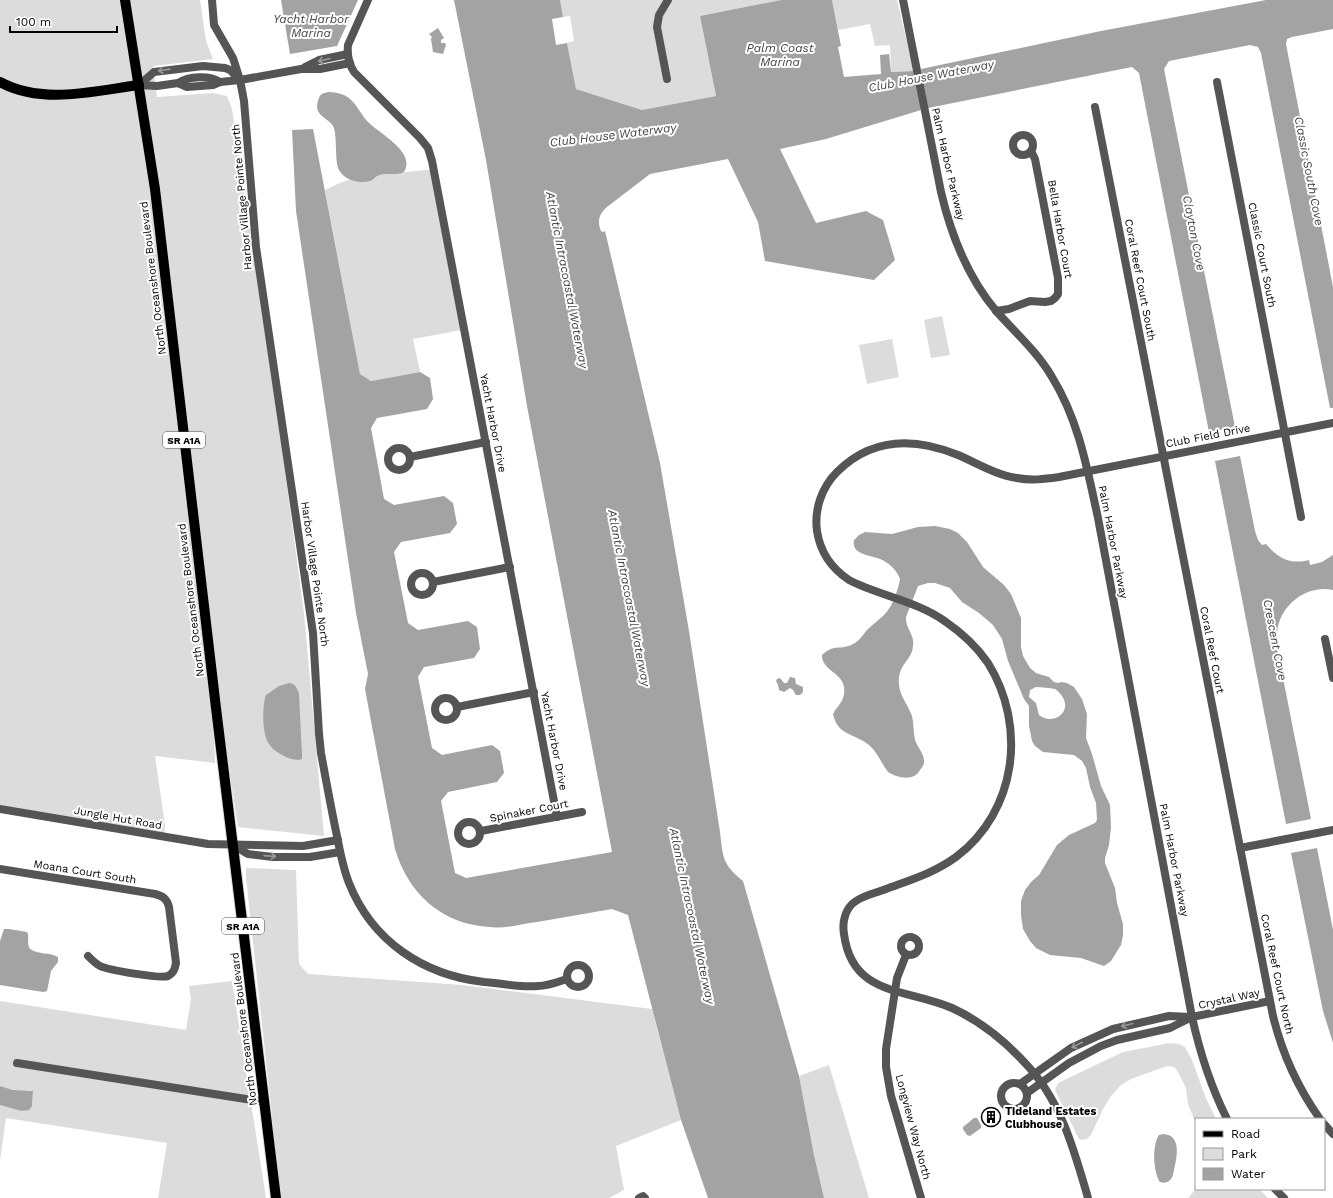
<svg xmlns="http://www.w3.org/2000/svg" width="1333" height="1198" font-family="'Work Sans',sans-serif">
<rect width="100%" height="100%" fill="#fff"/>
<g fill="#dcdcdc">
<path d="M0,0H121L135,81C102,86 58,97 26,88C17,85 9,81 0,78Z"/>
<polygon points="129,0 200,0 206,41 213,59 153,66 157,97 213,93 227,96 232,109 280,434 304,613 324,836 238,827 220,710"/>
<polygon points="560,0 781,0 700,16 716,96 642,110 576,89 567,43 574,41 570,16 563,17"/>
<polygon points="832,0 897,0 914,71 891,72 890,45 875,46 870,24 838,30"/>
<polygon points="0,87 6,90 26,96 136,89 151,190 213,712 215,763 155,756 165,825 164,835 0,805"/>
<path d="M437,169L467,329L413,339L420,372L371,381L360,374L325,190C332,187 342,181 350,180C363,180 365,184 378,175Z"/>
<polygon points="942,316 950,355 931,358 924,320"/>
<polygon points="892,339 899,377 867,384 859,345"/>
<polygon points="246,868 296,870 299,964 308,974 462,985 652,1009 681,1120 616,1146 624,1190 609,1198 281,1198 246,878"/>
<path d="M232,981L266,1198H158L167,1143L6,1118L0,1160V1105L21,1111L32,1105L33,1093L30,1090C19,1092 10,1089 0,1086V1001L186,1030L191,999L189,986Z"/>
<polygon points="1170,1043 1179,1044 1185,1047 1192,1060 1205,1096 1216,1119 1196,1119 1196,1124 1188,1104 1186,1088 1178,1072 1174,1067 1167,1066 1131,1079 1121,1085 1111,1096 1103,1109 1091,1135 1087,1139 1082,1140 1079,1139 1055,1090 1058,1083 1123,1052"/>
<polygon points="829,1065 869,1198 824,1198 814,1155 799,1076"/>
<polygon points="1196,1189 1259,1189 1268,1198 1188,1198"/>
</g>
<g fill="#a3a3a3" fill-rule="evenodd">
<polygon points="281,0 358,0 337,46 290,54"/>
<path d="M454,0H560L563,17L552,19L556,45L567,43L576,89L642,110L716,96L700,16L781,0H832L841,46L838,47L844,77L881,74L880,55L889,54L891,72L914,71L921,110L826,139L780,149L816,223L866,211L883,220L895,260L874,280L765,261L758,222L728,159L650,174L607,207C599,214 597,221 601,231L603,232L605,231L660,463L689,631L720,832C723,857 722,864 743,881L799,1076L814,1155L824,1198H708L681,1120L628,915L612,909C587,913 562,918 537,922C521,924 505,929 489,927C441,924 408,893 395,849L365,689L368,674L356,613L296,211L292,130L313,129L360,374L371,381L420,372L430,378L433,399L427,409L377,418L371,428L384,499L394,505L444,496L453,503L457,524L450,533L401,542L394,552L408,623L418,630L468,621L477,627L480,649L474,658L424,667L418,677L432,748L442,755L492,745L500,751L504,773L497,782L448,792L441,801L455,873L466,878L612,852L527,406L486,160Z"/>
<polygon points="1266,0 1333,0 1333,29 1292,37 1287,39 1286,44 1333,287 1333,408 1330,408 1261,53 1258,47 1250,45 1169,61 1164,69 1235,427 1209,432 1139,73 1132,67 928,108 921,69 1101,31"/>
<polygon points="438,28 444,38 441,40 441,43 445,43 446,45 443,54 433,52 431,39 432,37 429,34"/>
<path d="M329,92C334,92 339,93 344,95C355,100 359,112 367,121C378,133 417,152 404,172C397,176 386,172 377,176C375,177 373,180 370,181C358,184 343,180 338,168C335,159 337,139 334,128C330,117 311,117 319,98C321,93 324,93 329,92Z"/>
<path d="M1240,456L1255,531L1258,540L1262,545L1266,544C1278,558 1290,565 1309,560L1310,565L1322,562L1333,555V590C1306,584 1279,606 1277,633C1275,649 1283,676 1286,693C1294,735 1303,777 1311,819L1286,824L1215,461Z"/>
<path d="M935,526L950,529L958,533L967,542L983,567L1004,585L1011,594L1021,618V647L1023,656L1030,668L1036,673L1049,677L1054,682L1058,683L1061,682L1067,683L1074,687L1082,699L1087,714L1086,738L1092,754L1101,786L1110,805L1111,827L1109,845L1105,858V863L1115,888L1117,903L1123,924V935L1121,945L1111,961L1104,966L1081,958L1050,955L1036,948L1030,941L1023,929L1021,915V901L1025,890L1031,882L1039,875L1057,845L1069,835L1095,823L1097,820L1096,803L1090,787L1086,768L1082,761L1074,755L1043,752L1035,746L1032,741L1029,726V706L1024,699L1008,661L1002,639L993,625L979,613L962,602L950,588L935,583H928L918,586L906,617C905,628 915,635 913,646C912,661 897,664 899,685C900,696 908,705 912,716C914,724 913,732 915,740C919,751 930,759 920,770C919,772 916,775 914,776C906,780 894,776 888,772C881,763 878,753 870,746C856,733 838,737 833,714C836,708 841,704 843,698C851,673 821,673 822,655C835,643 840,651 853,644C860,641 863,634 868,629C873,624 879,620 884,615C893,606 898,590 900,579C897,570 888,562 880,559C870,555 851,555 854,540L859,535L865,532L892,534L918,527ZM1036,687C1042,687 1049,688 1055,689C1058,691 1060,693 1062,696C1073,712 1053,726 1039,715L1036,703L1029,697L1030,690Z"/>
<polygon points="790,677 795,678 796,684 803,687 803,692 800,695 796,695 793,690 790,688 784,692 779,690 778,685 776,681 777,679 780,678 784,683 787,683"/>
<path d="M289,683C295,683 297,688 299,694L302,755V759C297,761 291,759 286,757C280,754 273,750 269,744C262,734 262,706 266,695L279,686Z"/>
<polygon points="1317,848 1333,930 1333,1043 1323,1011 1291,853"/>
<path d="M4,929H9L27,932C30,937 26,943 30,949C38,955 50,952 58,957V962L51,971L47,991L43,992L0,985V941Z"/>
<polygon points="0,1086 13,1090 33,1091 32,1106 29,1110 21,1111 0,1105"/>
<polygon points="974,1118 977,1118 981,1125 981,1128 970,1136 967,1135 963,1129 963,1127"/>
<path d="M1163,1134C1182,1135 1177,1157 1174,1170C1173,1174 1173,1178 1169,1181C1166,1183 1164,1183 1160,1182C1153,1172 1152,1145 1159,1135Z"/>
</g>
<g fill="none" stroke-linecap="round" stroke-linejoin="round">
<g stroke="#dbdbdb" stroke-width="12">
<g id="major">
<polyline points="125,0 155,189 216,708 276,1198"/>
<path d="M0,82C42,105 94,91 139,85"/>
</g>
</g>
<g stroke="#555" stroke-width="8">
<path d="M212,0L214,25L233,58L240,80L244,101L256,247L313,633L319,734L321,753C326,780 331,808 337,836C340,852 343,868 349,883C372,941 423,975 484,982C501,983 520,988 538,986C548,986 558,982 567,979"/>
<path d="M368,0L348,45C347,54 349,64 354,72L420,138L428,148L432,161L557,817"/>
<path d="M903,0L941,192C951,235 968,278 997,312C1016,333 1038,353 1052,377C1079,421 1087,468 1098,518L1192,1017C1200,1053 1211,1087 1227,1119"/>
<polyline points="305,67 319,60 348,54"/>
<polyline points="667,79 657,27 659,15 668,0"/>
<polyline points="1217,82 1301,517"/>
<path d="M178,83C189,76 209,75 220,82"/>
<polyline points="139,85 157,86 178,83 187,87 213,85 220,82 240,80 301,69 320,69 350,63"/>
<polyline points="139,85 154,72 203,66 225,68 230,70 239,79"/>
<path d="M1095,107L1273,1016C1282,1053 1298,1088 1320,1119"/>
<circle cx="1023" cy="145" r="10"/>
<polyline points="996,311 1009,309 1030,301 1045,302 1051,301 1055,298 1058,294 1058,278 1035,159 1031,151"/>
<circle cx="399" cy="459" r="11"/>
<polyline points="410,457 486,442"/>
<circle cx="422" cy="584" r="11"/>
<polyline points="433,582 510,567"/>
<polyline points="1325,639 1333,678"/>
<circle cx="446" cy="709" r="11"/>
<polyline points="457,707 534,692"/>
<polyline points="0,809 208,844 303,846 338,840"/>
<circle cx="469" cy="833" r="11"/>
<polyline points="481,831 582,812"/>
<polyline points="233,845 248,854 273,857 310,857 340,852"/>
<polyline points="1240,848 1333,830"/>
<path d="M0,869L155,894C163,896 167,899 169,907L176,963C175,968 174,973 168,976C161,979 108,970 100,966C96,964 92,960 88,956"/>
<circle cx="910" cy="946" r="9"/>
<polyline points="906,955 897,978 886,1049 886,1067 891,1096 921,1198"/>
<circle cx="578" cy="976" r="11"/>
<polyline points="17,1063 265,1102"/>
<circle cx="1014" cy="1096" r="13"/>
<polyline points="1020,1084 1071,1048 1113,1029 1169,1016 1192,1017"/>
<polyline points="1027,1093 1069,1063 1101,1046 1117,1040 1170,1028 1192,1017 1270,1001"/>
<polyline points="1324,1124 1333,1134"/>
<polyline points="1275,1189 1284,1198"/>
<polyline points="639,1198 643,1196 645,1198"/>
<path d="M1088,1198C1074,1150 1061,1100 1025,1063C1004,1040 980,1021 952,1008C907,988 852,997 844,934C842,922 845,908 856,901C865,895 876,893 886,889C910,880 934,873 956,857C1017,811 1027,726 988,663C977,647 962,633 946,622C917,601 880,596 849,580C831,568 820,551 817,531C814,509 822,487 837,472C872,437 914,437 958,455C977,463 996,475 1017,478C1031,481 1045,479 1059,477L1333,423"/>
</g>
<use href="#major" stroke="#000" stroke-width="10"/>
</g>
<defs><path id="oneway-shaft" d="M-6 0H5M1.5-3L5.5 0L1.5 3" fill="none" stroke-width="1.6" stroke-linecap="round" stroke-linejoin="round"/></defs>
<g stroke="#999">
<use href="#oneway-shaft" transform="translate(324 60) rotate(166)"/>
<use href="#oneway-shaft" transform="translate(164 70) rotate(172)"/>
<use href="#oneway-shaft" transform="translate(270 856) rotate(4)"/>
<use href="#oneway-shaft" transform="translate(1127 1025) rotate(166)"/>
<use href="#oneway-shaft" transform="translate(1077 1045) rotate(152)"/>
</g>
<defs>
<g id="building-ring" transform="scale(1)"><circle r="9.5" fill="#fff" stroke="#000" stroke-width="1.5"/><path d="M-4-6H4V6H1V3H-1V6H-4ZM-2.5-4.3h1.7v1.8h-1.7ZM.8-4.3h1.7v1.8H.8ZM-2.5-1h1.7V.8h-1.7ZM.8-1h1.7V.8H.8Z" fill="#000"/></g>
</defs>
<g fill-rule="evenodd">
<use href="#building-ring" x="991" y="1117"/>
</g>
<g text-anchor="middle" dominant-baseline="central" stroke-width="4" stroke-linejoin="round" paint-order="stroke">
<g fill="#fff" stroke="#4c4c4c" stroke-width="1">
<rect x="163" y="432" width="42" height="16" rx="3"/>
<rect x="222" y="918" width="42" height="16" rx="3"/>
</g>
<g font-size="10" font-weight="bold" fill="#000">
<text x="184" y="440">SR A1A</text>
<text x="243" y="926">SR A1A</text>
</g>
<g font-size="11" fill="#000" stroke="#fff">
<text transform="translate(948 164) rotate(77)">Palm Harbor Parkway</text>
<text transform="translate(242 197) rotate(-95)">Harbor Village Pointe North</text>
<text transform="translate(1060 229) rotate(80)">Bella Harbor Court</text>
<text transform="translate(1262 255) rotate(79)">Classic Court South</text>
<text transform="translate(153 278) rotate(-97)">North Oceanshore Boulevard</text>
<text transform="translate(1140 280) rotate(79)">Coral Reef Court South</text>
<text transform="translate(493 423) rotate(79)">Yacht Harbor Drive</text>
<text transform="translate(1208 436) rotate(-11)">Club Field Drive</text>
<text transform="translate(1113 542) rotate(79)">Palm Harbor Parkway</text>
<text transform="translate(315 574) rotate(82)">Harbor Village Pointe North</text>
<text transform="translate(191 600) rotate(-97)">North Oceanshore Boulevard</text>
<text transform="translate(1212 650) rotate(79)">Coral Reef Court</text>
<text transform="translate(554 741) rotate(79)">Yacht Harbor Drive</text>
<text transform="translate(529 811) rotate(-11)">Spinaker Court</text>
<text transform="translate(118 818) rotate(10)">Jungle Hut Road</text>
<text transform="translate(1174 860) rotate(79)">Palm Harbor Parkway</text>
<text transform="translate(85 872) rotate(9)">Moana Court South</text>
<text transform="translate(1277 974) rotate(78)">Coral Reef Court North</text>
<text transform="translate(1229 999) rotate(-12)">Crystal Way</text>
<text transform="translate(244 1029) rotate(-97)">North Oceanshore Boulevard</text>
<text transform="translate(913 1127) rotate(75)">Longview Way North</text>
</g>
<g font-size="11" font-weight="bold" fill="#000" stroke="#fff" text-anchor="start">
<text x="1005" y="1111">Tideland Estates<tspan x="1005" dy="13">Clubhouse</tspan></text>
</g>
<g font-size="12" font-style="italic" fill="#444" stroke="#fff">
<text x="311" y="19">Yacht Harbor<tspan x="311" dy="14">Marina</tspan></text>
<text x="780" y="48">Palm Coast<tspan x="780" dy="14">Marina</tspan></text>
<text transform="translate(931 76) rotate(-11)">Club House Waterway</text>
<text transform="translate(613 135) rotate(-7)">Club House Waterway</text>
<text transform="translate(1309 171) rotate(79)">Classic South Cove</text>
<text transform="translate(1194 233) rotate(79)">Clayton Cove</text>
<text transform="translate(567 280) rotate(79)">Atlantic Intracoastal Waterway</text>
<text transform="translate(629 598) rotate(79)">Atlantic Intracoastal Waterway</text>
<text transform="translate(1275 640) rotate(79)">Crescent Cove</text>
<text transform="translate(692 916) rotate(78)">Atlantic Intracoastal Waterway</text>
</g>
</g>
<rect x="1195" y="1118" width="130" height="72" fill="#ffffff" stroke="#999999"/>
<rect x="1203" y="1131" width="20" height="6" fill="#000000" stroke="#999999"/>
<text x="1231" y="1138" font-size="12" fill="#000000">Road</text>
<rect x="1203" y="1148" width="20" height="12" fill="#dcdcdc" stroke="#999999"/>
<text x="1231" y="1158" font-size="12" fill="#000000">Park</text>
<rect x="1203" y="1168" width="20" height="12" fill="#a3a3a3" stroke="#999999"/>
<text x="1231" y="1178" font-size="12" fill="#000000">Water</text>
<path d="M10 26v6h107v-6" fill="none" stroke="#000000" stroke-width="2"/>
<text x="16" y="26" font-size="12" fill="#000000" stroke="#ffffff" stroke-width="3" paint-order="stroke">100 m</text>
</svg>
